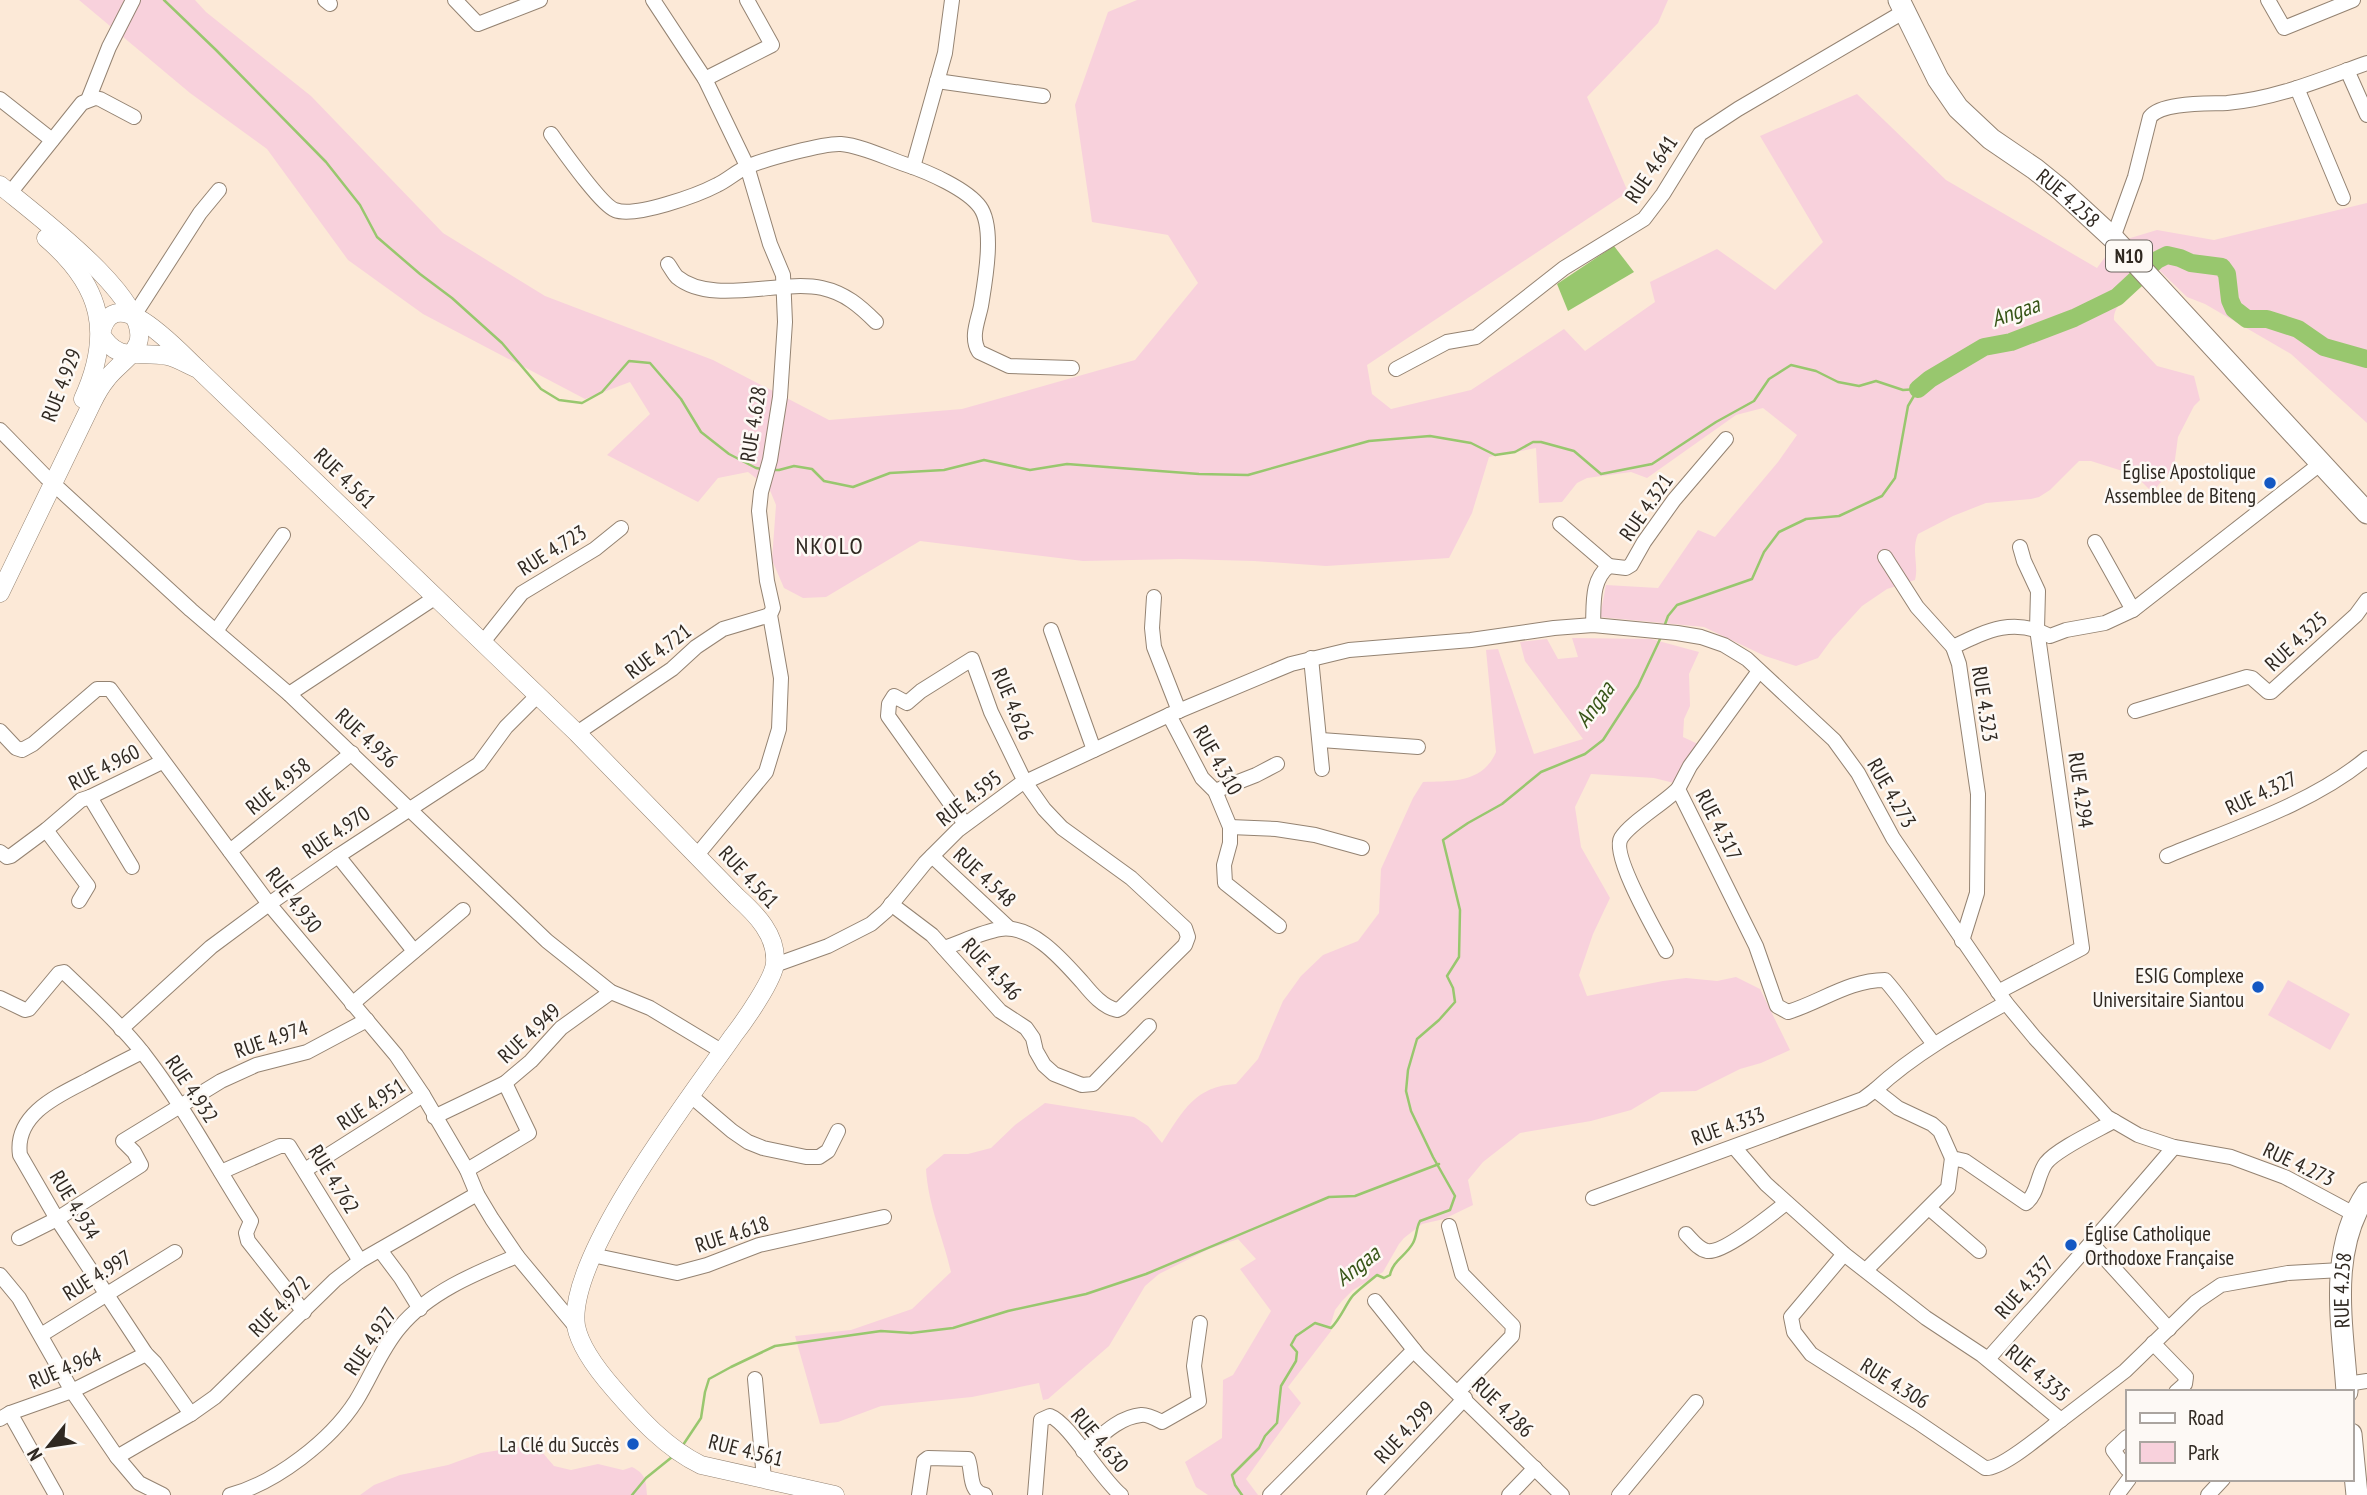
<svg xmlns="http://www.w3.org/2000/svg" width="2367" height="1495" font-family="'PT Sans Narrow',sans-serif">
<rect width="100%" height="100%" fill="#fce9d7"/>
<g fill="#f8d1dc">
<path d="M79,0H195L206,12L311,96L443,233L545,296L713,360L829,420L962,409L1135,360L1198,283L1168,235L1092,222L1075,105L1108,12L1137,0H1668L1658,23L1587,97L1628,192L1367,365L1372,394L1391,409L1471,390L1564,329L1585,351L1655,302L1650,282L1717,249L1775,290L1823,242L1760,136L1857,94L1946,180L2097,268L2111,249L2140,283C2130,294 2113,305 2114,320L2157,366L2194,376L2200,400L2194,406L2178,437L2174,467L2155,489H2149L2135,475L2091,461H2079L2050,490L2039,497L2031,499L1986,503L1953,516L1918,534C1911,550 1919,565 1915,580L1887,589L1862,606L1832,639L1818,658L1796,666L1765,656L1704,627L1600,617L1606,585L1658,588L1698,530L1715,537L1778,462L1797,435L1763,408L1736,415L1647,478L1631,472L1587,478L1577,483L1562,502L1539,503L1536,448L1489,457L1472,513L1449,558L1326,566L1254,561L1181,559L1083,561L920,541L826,597L803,598L784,588L772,560L776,505L769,488L748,472L718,478L698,502L607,455L650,414L630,382L585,399L423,314L348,260L267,149L190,93Z"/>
<polygon points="2367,203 2367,423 2291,354 2205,304 2187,297 2127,239 2157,230 2214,240"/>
<path d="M1572,638L1651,639L1699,652L1689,674L1690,706L1684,719L1683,737L1700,745L1674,783L1654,778L1591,774L1575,807L1581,847L1610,898L1593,934L1579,975L1587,996L1663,981L1686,978L1717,981L1736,977L1760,989L1790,1050L1761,1063L1740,1069L1696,1091L1661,1092L1631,1110L1591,1121L1520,1133L1483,1162L1468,1180L1473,1205L1444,1219L1422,1224L1404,1238L1399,1244L1383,1272L1353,1290L1342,1301L1335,1310L1330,1327L1331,1331L1288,1387L1301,1403L1246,1479L1258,1495H1208L1196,1487L1185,1462L1222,1438L1223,1380L1233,1375L1271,1311L1240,1269L1256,1259L1238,1239L1209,1249L1159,1274L1145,1286L1109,1346L1048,1399L1043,1400L1039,1383L972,1397L881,1406L838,1422L820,1424L795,1336L851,1330L912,1309L951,1272C943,1237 928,1205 926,1169L944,1154H968L991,1148L1015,1125L1045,1103L1134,1117L1148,1126L1162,1143C1183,1111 1195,1086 1236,1084L1258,1059L1283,1001L1301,976L1323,955L1358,941L1379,913L1381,869L1413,798L1423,782C1452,781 1483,783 1496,752L1486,650L1498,649L1534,754L1583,739L1525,661L1520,642L1547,639L1558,659L1578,657Z"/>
<polygon points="2288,980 2350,1014 2330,1050 2268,1015"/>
<path d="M525,1446L542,1452L554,1466L571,1470L598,1464L623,1470L632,1467C646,1474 646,1481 647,1495H360L374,1485L400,1475L448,1465L481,1453Z"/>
</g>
<polygon fill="#98c76e" points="1614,246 1634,272 1568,311 1557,284"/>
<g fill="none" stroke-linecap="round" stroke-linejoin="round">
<g stroke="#98c76e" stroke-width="2.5">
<polyline points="164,0 216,50 326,162 360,205 377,237 420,274 452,298 502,343 541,389 559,400 582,403 602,392 629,361 650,363 681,399 701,432 729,454 756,468 762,469"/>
<polyline points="772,470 779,470 794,466 812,469 824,481 853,487 890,473 944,470 984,460 1030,470 1067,464 1199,474 1248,475 1369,441 1430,436 1471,443 1495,455 1515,452 1533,442 1541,442 1574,451 1601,474 1652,464 1716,422 1754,401 1769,379 1791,365 1816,371 1838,382 1859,386 1876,381 1903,390 1918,389"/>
<polyline points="1664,627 1668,616 1677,605 1752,579 1764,552 1779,532 1806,519 1839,516 1882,496 1895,478 1908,406 1918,389"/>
<polyline points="683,1445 701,1418 705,1392 709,1379 731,1367 775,1346 881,1331 911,1333 953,1328 1008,1311 1086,1294 1146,1274 1329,1197 1355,1196 1439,1164"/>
<polyline points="632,1495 646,1478 672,1457"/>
<path d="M1242,1495L1235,1485L1232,1475L1259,1448L1265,1436L1277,1423L1281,1386L1296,1361L1297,1352L1291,1345L1296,1336L1315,1323L1331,1328C1340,1319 1344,1308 1351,1298C1354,1293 1371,1280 1377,1275L1384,1278L1390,1275C1393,1260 1406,1256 1413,1243C1417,1236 1416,1228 1420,1221L1450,1210L1455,1196L1433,1157L1411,1111L1406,1091L1408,1070L1417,1039L1439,1020L1455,1002L1453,988L1447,976L1459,957L1460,910L1443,840L1468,823L1502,804L1541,772L1585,754L1603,740L1638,686L1661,637"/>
</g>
<polyline stroke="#98c76e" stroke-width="18" points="1918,389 1930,379 1984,347 2011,342 2074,318 2117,297 2157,260 2167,255 2180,258 2191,263 2222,267 2227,274 2230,300 2234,309 2247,319 2267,319 2298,329 2324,347 2367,359"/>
<g stroke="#948372" stroke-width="16">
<g id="minor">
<polyline points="325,0 330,4"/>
<polyline points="455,0 478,24 540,0"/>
<polyline points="653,0 705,79 747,166 770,244 783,275 785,322 780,397 770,460 761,492 759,511 767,581 773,608 770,615 781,678 779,729 766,772 697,855"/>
<polyline points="2268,0 2284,28 2353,0"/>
<polyline points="2347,70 2367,115"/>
<polyline points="705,79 772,45 747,0"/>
<polyline points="937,81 1043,96"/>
<polyline points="2297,88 2343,198"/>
<polyline points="0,99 52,140"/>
<polyline points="88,100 109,47 133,0"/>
<path d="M551,134C562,149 601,205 615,210C635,218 698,195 717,185C728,180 738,170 749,166C766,159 824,143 841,144C863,146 886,158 907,165C928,172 967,189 980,207C995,228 985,281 981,306C978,321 970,337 979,352L1009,366L1072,368"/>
<polyline points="913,167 945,53 952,0"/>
<polyline points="10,193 82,103 95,98 100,99 134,117"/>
<path d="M2113,238L2135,177L2150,117C2162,102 2208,104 2227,103C2276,99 2322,79 2367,63"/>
<path d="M668,264C671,268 674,274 677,277C712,306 780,279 822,288C845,293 860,306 876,322"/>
<polyline points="135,314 200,213 219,190"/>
<polyline points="1396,369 1447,342 1476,337 1564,268 1644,219 1663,194 1700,134 1738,109 1905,11"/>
<polyline points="0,430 46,477 191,610 289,694 547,941 611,992 650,1008 723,1052"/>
<polyline points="1560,524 1609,566"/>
<polyline points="2095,542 2133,610"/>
<polyline points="1885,557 1917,607 1953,647"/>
<polyline points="1154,597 1152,628 1154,647 1179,711"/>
<path d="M1593,625C1594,604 1591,580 1609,566L1626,568L1631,565L1644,542L1674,500L1726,439"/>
<polyline points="1051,630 1094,750"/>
<polyline points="216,631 283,535"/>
<polyline points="483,642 522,593 595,549 621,528"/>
<polyline points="1311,658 1322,769"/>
<path d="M1759,671L1690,766L1678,789L1756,946L1777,1006L1788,1012C1821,1002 1849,980 1885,980C1903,1000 1917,1023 1934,1044"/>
<polyline points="289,694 436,597"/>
<polyline points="2135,711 2247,677 2252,678 2268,692 2271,692 2356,615 2367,600"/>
<polyline points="1169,715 1202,778 1215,791 1230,827 1230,843 1224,865 1225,883 1279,926"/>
<polyline points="0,731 16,748 22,750 33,744 97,689 110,689 269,904 396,1055 423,1095 467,1170 477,1194 492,1219 517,1256"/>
<polyline points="577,733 672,669 696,647 723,629 770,615"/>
<polyline points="1321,740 1418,747"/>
<polyline points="1215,791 1256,775 1277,764"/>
<polyline points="90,797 132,867"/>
<polyline points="1230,827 1276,829 1315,835 1362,848"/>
<polyline points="46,830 88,886 79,901"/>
<polyline points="230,851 352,753"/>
<polyline points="0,852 7,857 11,856 46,830 81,800 90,797 162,762"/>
<polyline points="338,856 414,951"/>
<polyline points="932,856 1009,928"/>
<path d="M2167,856C2232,829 2312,804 2367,758"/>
<polyline points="891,904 932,935 1000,1011 1026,1028 1033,1038 1036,1051 1044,1065 1054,1074 1082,1085 1093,1084 1149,1026"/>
<path d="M1962,941L1977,893L1978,794L1959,664L1953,647C1988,630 2014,617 2050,636L2066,630L2105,623L2133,610L2320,464"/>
<path d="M944,948C962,942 982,932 1000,929C1033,924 1064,962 1083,983C1092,994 1103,1007 1117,1010L1121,1008L1185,945L1188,937L1185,928L1131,878L1062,828L1044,809L1025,782L991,712L972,659L921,691L907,703L894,696L889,704L888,716L965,824"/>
<path d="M1666,951C1656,932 1611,855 1621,838C1630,823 1663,804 1678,789"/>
<polyline points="775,965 828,946 871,924 886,911 925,863 958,830 1019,785 1169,715 1291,664 1349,650 1471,640 1554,628 1593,625 1677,633 1701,637 1724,645 1747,659 1834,740 1858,773 1893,838 2006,1003 2035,1038 2107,1117 2138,1135 2174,1147 2231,1157 2285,1177 2354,1214"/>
<polyline points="1998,992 2082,948 2037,629 2038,591 2024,561 2020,547"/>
<path d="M0,998L25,1010L29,1009L59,973L64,972C91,998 120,1024 143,1053C184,1106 215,1165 251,1221L246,1233L248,1241L304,1312"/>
<path d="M2006,1003C1959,1029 1914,1054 1875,1090L1898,1108L1932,1124L1940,1131L1952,1158L1965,1161L2026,1203C2038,1194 2037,1175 2046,1163C2057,1149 2096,1131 2114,1121"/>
<polyline points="352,1004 463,910"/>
<polyline points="121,1029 211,947 269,904 338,856 479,764 506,727 538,695"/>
<path d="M142,1052C124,1061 106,1070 88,1080C59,1095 14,1114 20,1155L57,1219L146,1354L155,1363L191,1414"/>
<polyline points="691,1096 732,1131 748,1142 763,1148 806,1157 819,1157 828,1151 838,1131"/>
<polyline points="434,1117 505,1083 531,1061 561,1028 611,992"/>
<polyline points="1734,1147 1766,1184 1844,1254 1926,1318 1982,1355 2061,1420 2125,1371 2196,1302 2221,1285 2288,1273 2341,1270"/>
<polyline points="305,1170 423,1095"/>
<polyline points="467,1170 529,1133 505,1083"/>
<polyline points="221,1172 280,1146 289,1146 360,1261"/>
<polyline points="1593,1198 1863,1099 1875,1090"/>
<polyline points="1929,1208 1979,1251"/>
<polyline points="1449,1226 1462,1274 1513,1326 1512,1336 1458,1392"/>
<path d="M1686,1234C1692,1240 1698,1249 1707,1251C1723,1254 1772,1214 1786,1203"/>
<polyline points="19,1238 57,1219 141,1165 134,1152 123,1141 221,1081 256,1065 307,1052 367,1020"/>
<polyline points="2092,1244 2169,1329"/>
<polyline points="380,1250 401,1278 420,1309"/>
<path d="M1844,1254L1791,1317L1794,1332L1811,1354L1916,1421L1985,1468C2002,1470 2046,1431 2061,1420"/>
<polyline points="592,1255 677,1273 707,1265 759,1245 884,1217"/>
<polyline points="1866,1270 1948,1188 1952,1158"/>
<polyline points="0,1275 19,1298 72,1391 117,1457 139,1483 163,1495"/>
<polyline points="1375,1301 1419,1356 1562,1495"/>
<polyline points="41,1335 175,1252"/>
<polyline points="2153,1343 2186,1377 2185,1384 2176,1392"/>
<path d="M1988,1359C2050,1289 2113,1219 2174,1147"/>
<polyline points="755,1379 764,1479"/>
<polyline points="2347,1384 2367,1381"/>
<polyline points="10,1413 56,1495"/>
<polyline points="0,1419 10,1413 72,1391 146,1354"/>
<polyline points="2127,1437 2113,1450 2127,1469"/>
<path d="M1083,1451C1099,1438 1118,1417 1141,1415C1147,1414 1156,1419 1162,1422L1199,1401L1194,1366L1200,1323"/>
<polyline points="117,1457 191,1414 215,1397 335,1280 360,1261 477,1194"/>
<path d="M230,1495C276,1483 331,1440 356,1401C371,1377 381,1349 400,1327C429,1292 476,1273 517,1256L576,1327"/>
<path d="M919,1495L924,1461L928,1458L968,1459C973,1472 968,1492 985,1495"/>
<path d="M1035,1495L1041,1420L1050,1416C1069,1423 1100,1478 1121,1495"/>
<polyline points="1270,1495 1414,1350"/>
<polyline points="1374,1495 1465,1398"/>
<polyline points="1509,1495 1535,1468"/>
<polyline points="1619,1495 1696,1402"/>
<polyline points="2117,1495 2129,1479"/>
<polyline points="2208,1495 2223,1479"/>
</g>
</g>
<g stroke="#948372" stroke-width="19">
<g id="major">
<path d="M0,185C31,211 153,301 138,343C132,358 115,367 106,380C100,387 96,395 92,403L0,593"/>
<path d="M46,238C102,286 113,333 83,399"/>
<path d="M198,369C188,365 177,358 167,356C139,350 118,364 101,334C113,276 180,353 198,369L577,733L737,897C756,914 777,935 775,963C774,979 744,1022 733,1036C692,1095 566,1257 576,1326C580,1347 600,1373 614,1389C640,1419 666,1448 701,1465L835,1495"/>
</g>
</g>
<g stroke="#948372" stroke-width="23">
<g id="highway">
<path id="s1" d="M1899,0L1938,79L1958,108L1991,139L2035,169L2061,190L2113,238L2367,513"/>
<path id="s2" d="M2347,1392C2343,1326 2327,1252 2367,1193"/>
<polyline points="2351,1434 2357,1495"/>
</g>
</g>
<use href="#minor" stroke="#fff" stroke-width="14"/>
<use href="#major" stroke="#fff" stroke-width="18"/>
<use href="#highway" stroke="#fff" stroke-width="21"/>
</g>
<g fill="#1458c3" stroke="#fdf9f5" stroke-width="2.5">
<circle cx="2270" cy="483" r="7"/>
<circle cx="2258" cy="987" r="7"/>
<circle cx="2071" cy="1245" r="7"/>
<circle cx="633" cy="1444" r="7"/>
</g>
<g text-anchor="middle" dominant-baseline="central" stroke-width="5" stroke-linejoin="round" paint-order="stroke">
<rect fill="#fdf9f5" stroke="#6d6761" stroke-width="2" x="2106" y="240.5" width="46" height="31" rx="5"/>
<g font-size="19" font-weight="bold" fill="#2f2821">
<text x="2129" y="256">N10</text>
</g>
<g font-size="21" fill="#2f2821" stroke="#fdf9f5">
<text transform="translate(1651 169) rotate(-56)">RUE 4.641</text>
<text stroke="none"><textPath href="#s1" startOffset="266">RUE 4.258</textPath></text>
<text transform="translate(61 385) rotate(-69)">RUE 4.929</text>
<text transform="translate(753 424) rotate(-81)">RUE 4.628</text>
<text transform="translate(345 478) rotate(44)">RUE 4.561</text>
<text transform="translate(1646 507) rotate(-55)">RUE 4.321</text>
<text transform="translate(552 550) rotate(-32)">RUE 4.723</text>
<text transform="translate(2296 641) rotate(-43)">RUE 4.325</text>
<text transform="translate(658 651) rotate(-37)">RUE 4.721</text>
<text transform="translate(1013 704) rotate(67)">RUE 4.626</text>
<text transform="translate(1985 704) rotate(81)">RUE 4.323</text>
<text transform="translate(367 738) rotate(43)">RUE 4.936</text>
<text transform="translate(1218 760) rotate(60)">RUE 4.310</text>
<text transform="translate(104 767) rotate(-27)">RUE 4.960</text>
<text transform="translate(278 786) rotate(-39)">RUE 4.958</text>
<text transform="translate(2081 790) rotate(82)">RUE 4.294</text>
<text transform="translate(1892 793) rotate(60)">RUE 4.273</text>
<text transform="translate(2261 793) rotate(-25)">RUE 4.327</text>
<text transform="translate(969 798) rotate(-38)">RUE 4.595</text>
<text transform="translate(1719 825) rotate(63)">RUE 4.317</text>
<text transform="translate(336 832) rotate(-34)">RUE 4.970</text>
<text transform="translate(749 877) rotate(47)">RUE 4.561</text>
<text transform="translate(985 877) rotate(43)">RUE 4.548</text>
<text transform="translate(294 900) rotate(52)">RUE 4.930</text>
<text transform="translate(992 969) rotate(47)">RUE 4.546</text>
<text transform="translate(529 1033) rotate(-43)">RUE 4.949</text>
<text transform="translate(271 1039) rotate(-19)">RUE 4.974</text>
<text transform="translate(192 1089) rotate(56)">RUE 4.932</text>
<text transform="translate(371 1104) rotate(-33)">RUE 4.951</text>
<text transform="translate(1728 1126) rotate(-20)">RUE 4.333</text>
<text transform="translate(2299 1164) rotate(25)">RUE 4.273</text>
<text transform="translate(334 1179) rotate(58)">RUE 4.762</text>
<text transform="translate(75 1205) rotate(59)">RUE 4.934</text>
<text transform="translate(732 1234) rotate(-18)">RUE 4.618</text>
<text transform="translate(97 1275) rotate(-32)">RUE 4.997</text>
<text transform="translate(2024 1287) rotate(-48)">RUE 4.337</text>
<text stroke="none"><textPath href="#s2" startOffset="102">RUE 4.258</textPath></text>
<text transform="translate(279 1306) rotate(-45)">RUE 4.972</text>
<text transform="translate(370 1341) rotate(-56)">RUE 4.927</text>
<text transform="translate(65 1368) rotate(-23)">RUE 4.964</text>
<text transform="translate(2038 1373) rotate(40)">RUE 4.335</text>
<text transform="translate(1895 1383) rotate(32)">RUE 4.306</text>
<text transform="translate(1503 1407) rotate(44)">RUE 4.286</text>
<text transform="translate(1404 1432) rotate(-47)">RUE 4.299</text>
<text transform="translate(1100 1440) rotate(50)">RUE 4.630</text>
<text transform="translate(746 1450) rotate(14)">RUE 4.561</text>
</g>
<g font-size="21" fill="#2f2821" stroke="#fdf9f5" text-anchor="end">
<text x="2256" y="471">Église Apostolique<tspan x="2256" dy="24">Assemblee de Biteng</tspan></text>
<text x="2244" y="975">ESIG Complexe<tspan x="2244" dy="24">Universitaire Siantou</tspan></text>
<text x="2085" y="1233" text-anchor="start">Église Catholique<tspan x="2085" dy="24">Orthodoxe Française</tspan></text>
<text x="619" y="1444">La Clé du Succès</text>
</g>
<g font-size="23" font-style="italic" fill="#385518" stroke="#fdf9f5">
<text transform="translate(2015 311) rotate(-19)">Angaa</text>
<text transform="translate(1594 704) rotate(-54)">Angaa</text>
<text transform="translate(1357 1265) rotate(-38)">Angaa</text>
</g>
<g font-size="24" letter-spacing="2" fill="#2f2821" stroke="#fdf9f5">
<text x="830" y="545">NKOLO</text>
</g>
</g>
<rect x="2126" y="1390" width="228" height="91" fill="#fdf9f5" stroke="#aba5a0" stroke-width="2"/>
<rect x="2140" y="1413" width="35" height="10" fill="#ffffff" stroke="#aba5a0" stroke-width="2"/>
<text x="2188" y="1425" font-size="21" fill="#2f2821">Road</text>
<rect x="2140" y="1442" width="35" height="21" fill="#f8d1dc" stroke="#aba5a0" stroke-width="2"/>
<text x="2188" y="1460" font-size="21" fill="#2f2821">Park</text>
<g transform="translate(49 1446) rotate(240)" stroke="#fdf9f5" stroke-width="5" paint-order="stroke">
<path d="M0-5L12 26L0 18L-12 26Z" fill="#2f2821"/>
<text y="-10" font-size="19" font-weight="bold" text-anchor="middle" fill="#2f2821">N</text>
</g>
</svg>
